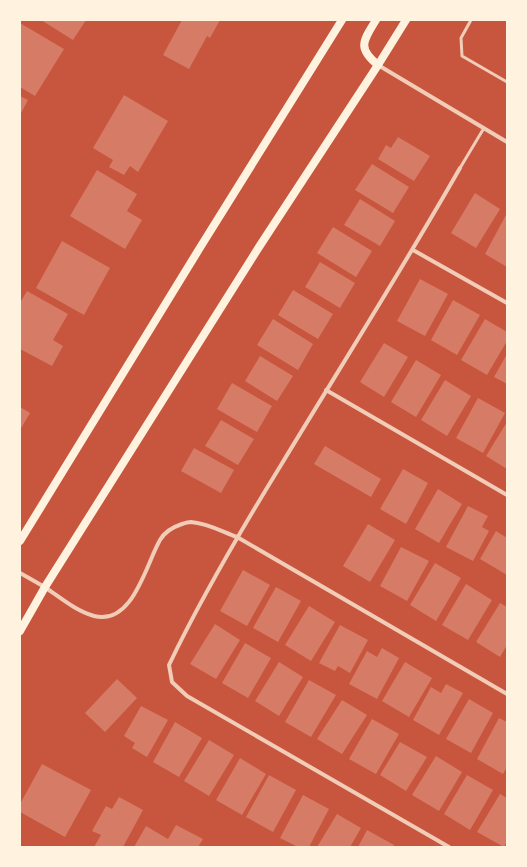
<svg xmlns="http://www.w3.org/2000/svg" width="527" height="867" font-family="Ubuntu,sans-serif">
<rect width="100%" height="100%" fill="#c8553d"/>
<g fill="#d67c66">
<polygon points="41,20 86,20 73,40"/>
<polygon points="182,20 220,20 210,38 207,36 189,69 163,55"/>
<polygon points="20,23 64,49 35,96 20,87"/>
<polygon points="124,95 168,121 138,172 130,166 124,175 109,167 113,160 93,148"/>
<polygon points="20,96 28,100 20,115"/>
<polygon points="398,137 430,156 414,181 378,159 386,145 391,148"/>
<polygon points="372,164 409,187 393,213 355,190"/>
<polygon points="97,170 137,194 127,211 142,220 125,249 70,216"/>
<polygon points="475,193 500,209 476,248 451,233"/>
<polygon points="360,199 395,221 380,246 344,225"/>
<polygon points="507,213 507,267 485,254"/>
<polygon points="333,227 372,251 356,277 317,253"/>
<polygon points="62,241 110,268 84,315 36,288"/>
<polygon points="320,262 355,283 340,308 305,287"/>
<polygon points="420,279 448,294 425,336 397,321"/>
<polygon points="293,290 333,314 318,339 278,315"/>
<polygon points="27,291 68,314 53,340 63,346 52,366 20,349 20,303"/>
<polygon points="453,300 480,315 457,355 431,340"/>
<polygon points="273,319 313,344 298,370 257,345"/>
<polygon points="485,319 507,332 507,341 487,375 461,360"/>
<polygon points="384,343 408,357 384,397 360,382"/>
<polygon points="507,354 507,384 494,377"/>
<polygon points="260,356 293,376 277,401 245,381"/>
<polygon points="416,360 441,375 416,417 391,402"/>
<polygon points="445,380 471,396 447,436 421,420"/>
<polygon points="232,383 272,406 257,432 217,409"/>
<polygon points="478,398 505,413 483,453 456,438"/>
<polygon points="20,407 30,413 20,430"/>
<polygon points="221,420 254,439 238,465 205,446"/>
<polygon points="507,422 507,469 486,456"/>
<polygon points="325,446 381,479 371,497 314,464"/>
<polygon points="194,448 234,470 221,493 181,471"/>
<polygon points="403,469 428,483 406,524 380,509"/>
<polygon points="438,489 462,504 439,543 415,529"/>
<polygon points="468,506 488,516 482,527 489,531 473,561 446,547"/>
<polygon points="368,524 395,540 370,582 343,566"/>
<polygon points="496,531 507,538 507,575 480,559"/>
<polygon points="401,547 429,561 407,601 380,586"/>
<polygon points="435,563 461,578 436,621 410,605"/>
<polygon points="243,570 270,585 247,626 220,611"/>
<polygon points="466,584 492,600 468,640 442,625"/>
<polygon points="276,587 301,601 278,642 253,628"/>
<polygon points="500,603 507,607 507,645 500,657 476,642"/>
<polygon points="309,606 335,622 311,661 285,645"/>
<polygon points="215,624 240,640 216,679 190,664"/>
<polygon points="340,625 368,640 350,673 338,666 335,671 319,663"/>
<polygon points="245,643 271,658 248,698 222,683"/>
<polygon points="382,648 399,658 377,699 349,684 367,651 377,657"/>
<polygon points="279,662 303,677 279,716 255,701"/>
<polygon points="405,662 432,678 409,717 382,701"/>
<polygon points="117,679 137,698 105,732 85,713"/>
<polygon points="309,680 336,695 311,737 285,722"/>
<polygon points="446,684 463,693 439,735 413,720 431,687 441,693"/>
<polygon points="469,699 493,713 471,753 446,739"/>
<polygon points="342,700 367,715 342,754 317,739"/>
<polygon points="141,706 168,720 147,757 132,748 135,743 124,736"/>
<polygon points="499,718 507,722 507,767 503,774 477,759"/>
<polygon points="372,719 399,734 376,774 349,759"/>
<polygon points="175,722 202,738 179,777 153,762"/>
<polygon points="209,740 234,755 209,796 184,781"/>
<polygon points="400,742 427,757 406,791 380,775"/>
<polygon points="436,756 462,772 439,811 412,795"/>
<polygon points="240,758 266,774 242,815 216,800"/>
<polygon points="42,764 91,790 65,837 20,812 20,804"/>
<polygon points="269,775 296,790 273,832 246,817"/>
<polygon points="467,775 493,790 470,830 444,814"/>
<polygon points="500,794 507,798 507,842 504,847 477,832"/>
<polygon points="303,795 329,809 309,847 298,847 280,838"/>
<polygon points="119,797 143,810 123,847 94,847 101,835 92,831 106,806 112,809"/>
<polygon points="337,814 361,828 350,847 317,847"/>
<polygon points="176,825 203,839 198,847 134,847 146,826 168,839"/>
<polygon points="367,830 394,845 393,847 358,847"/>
</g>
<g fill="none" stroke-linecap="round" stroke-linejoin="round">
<g stroke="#f1ccb7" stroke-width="3">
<polyline points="471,20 461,38 462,56 507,82"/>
<polyline points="460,168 484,128"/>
</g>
<g stroke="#f1ccb7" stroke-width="4">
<polyline points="378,65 507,142"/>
<polyline points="413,250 507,303"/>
<polyline points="326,390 507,495"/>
<path d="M20,573C29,578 38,583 46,588C61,598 76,611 94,616C133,626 146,564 160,540C165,531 173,527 182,524C185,523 188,522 191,522C207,523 223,532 237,537L507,694"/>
<path d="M449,847L187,696L172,682L169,665C202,596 241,530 281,465C341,366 403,268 460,168"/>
</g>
<g stroke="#fff3e0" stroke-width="8">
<path d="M376,20C363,41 357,48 378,65"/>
<polyline points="20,541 201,246 342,20"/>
<polyline points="20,631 45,587 259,247 378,65 406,20"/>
</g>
</g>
<rect width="527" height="867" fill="none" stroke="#fff3e0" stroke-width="42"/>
</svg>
